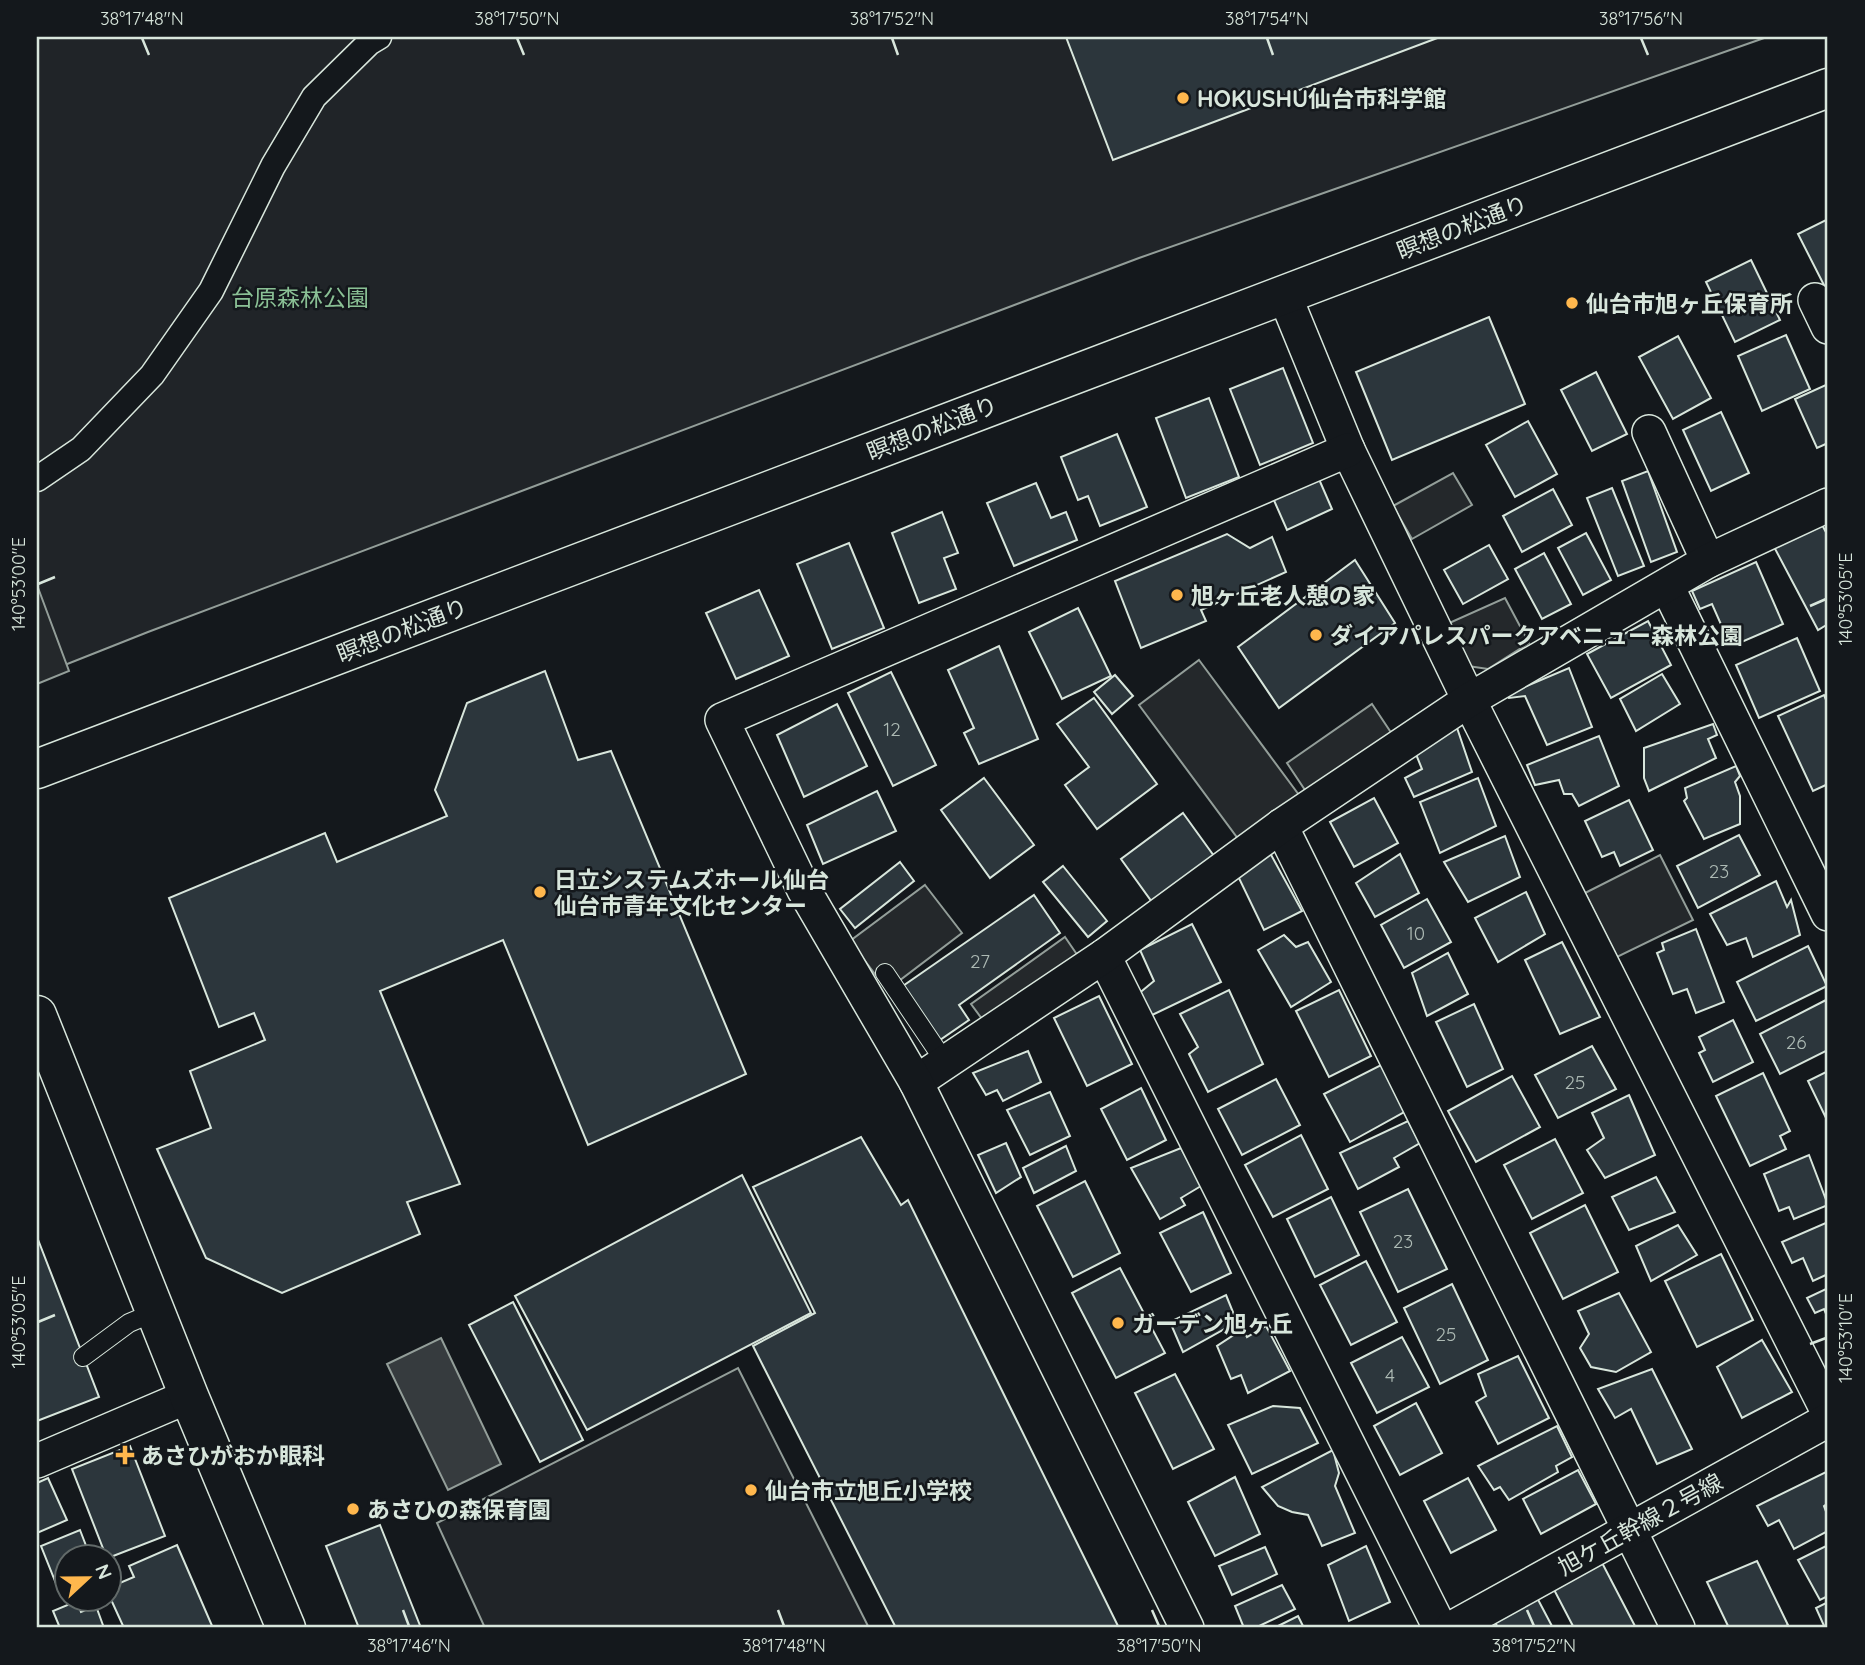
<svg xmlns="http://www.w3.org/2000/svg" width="1865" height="1665" font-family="Quicksand,'Noto Sans JP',sans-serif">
<rect width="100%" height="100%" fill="#14181c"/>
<g fill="#202428" stroke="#939e99" stroke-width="2">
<polygon points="37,37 1767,37 1139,258 148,632 37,676"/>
<polygon points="738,1368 869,1628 485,1628 437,1523"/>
</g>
<g fill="#24282b" stroke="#939e99" stroke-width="2">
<polygon points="1453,473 1472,505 1412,539 1393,506"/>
<polygon points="37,585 69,671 37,684"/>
<polygon points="1505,598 1529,643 1488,669 1468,666 1447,624"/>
<polygon points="1199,660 1299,795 1239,840 1139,705"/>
<polygon points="1372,704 1392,734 1307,793 1287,763"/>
<polygon points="1660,855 1693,920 1617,957 1585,893"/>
<polygon points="925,885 962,933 887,990 850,941"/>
<polygon points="1065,937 1078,956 985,1023 971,1004"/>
</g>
<polygon fill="#363b3e" stroke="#939e99" stroke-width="2" points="441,1338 501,1464 448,1490 387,1364"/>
<g fill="#2c363c" stroke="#d8e6dc" stroke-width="2">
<polygon points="1066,37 1440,37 1113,160"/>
<polygon points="1828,219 1828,293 1798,234"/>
<polygon points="1751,260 1780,320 1735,342 1706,282"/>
<polygon points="1489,317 1525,404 1392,460 1356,372"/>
<polygon points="1786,335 1810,389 1762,411 1738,356"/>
<polygon points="1678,336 1711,398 1673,419 1639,357"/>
<polygon points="1283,368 1313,443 1260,465 1230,389"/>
<polygon points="1596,372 1627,434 1592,451 1561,390"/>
<polygon points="1828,384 1828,443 1817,448 1795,399"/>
<polygon points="1209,398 1239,477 1186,498 1156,418"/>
<polygon points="1721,412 1749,473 1711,491 1683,430"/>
<polygon points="1528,421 1557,474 1515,497 1486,445"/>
<polygon points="1117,434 1147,507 1100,526 1088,496 1078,500 1061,457"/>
<polygon points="1315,470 1332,509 1287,530 1269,489"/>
<polygon points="1648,471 1677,552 1651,562 1622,481"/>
<polygon points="1036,483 1051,518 1066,512 1077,540 1014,566 987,503"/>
<polygon points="1612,488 1644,566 1618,576 1587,498"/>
<polygon points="1553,489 1572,525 1522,552 1503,516"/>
<polygon points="942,512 958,553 944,558 956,589 919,603 892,533"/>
<polygon points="1820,521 1828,536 1828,624 1818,630 1773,545"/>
<polygon points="1586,533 1611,580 1583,595 1558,548"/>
<polygon points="1227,534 1250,548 1272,537 1286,572 1201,610 1206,621 1141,648 1115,581"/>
<polygon points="849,543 884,628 832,649 797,564"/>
<polygon points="1489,545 1508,579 1463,604 1444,570"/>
<polygon points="1544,553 1571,604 1542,619 1515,569"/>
<polygon points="1355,560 1395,623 1279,708 1238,647"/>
<polygon points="1756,562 1783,624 1737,644 1729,626 1723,629 1712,604 1700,609 1692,591"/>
<polygon points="759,590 789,656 736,679 706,613"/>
<polygon points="1078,608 1111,676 1062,699 1029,632"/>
<polygon points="1648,621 1671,665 1611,698 1587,654"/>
<polygon points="1797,638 1820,691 1759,718 1736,665"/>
<polygon points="999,646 1038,739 979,764 964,733 974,728 948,670"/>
<polygon points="1569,668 1592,727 1547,745 1525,696 1509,698 1508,694"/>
<polygon points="545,671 578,760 611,751 746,1074 588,1145 503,940 380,991 460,1184 407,1202 420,1234 282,1293 206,1258 157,1149 211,1128 190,1071 265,1040 254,1013 219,1027 169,898 325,833 337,862 447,816 435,790 467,703"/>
<polygon points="891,672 936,765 893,786 848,693"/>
<polygon points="1662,674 1680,704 1636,731 1620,699"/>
<polygon points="1115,675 1133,696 1112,714 1094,692"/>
<polygon points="1824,695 1828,705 1828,784 1813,791 1778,716"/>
<polygon points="1094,698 1157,784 1097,829 1065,785 1089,767 1057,724"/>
<polygon points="837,704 867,766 804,797 777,735"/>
<polygon points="1455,722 1472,772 1414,797 1405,778 1422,769 1413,747"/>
<polygon points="1713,724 1717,735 1708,739 1716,758 1649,791 1644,778 1644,748"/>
<polygon points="1599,736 1619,786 1579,806 1572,794 1564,794 1559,780 1535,785 1527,765"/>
<polygon points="1736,766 1740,776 1735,782 1740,796 1740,824 1704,839 1684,801 1687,798 1685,788"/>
<polygon points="984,778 1034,845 990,878 941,810"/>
<polygon points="1478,778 1496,826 1440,853 1420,802"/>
<polygon points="877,791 896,831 823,864 807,825"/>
<polygon points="1374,798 1398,843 1354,867 1330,822"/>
<polygon points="1629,800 1653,850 1620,866 1614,852 1602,857 1585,821"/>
<polygon points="1183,813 1214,856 1152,902 1121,859"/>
<polygon points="1739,835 1760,875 1698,908 1677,866"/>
<polygon points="1505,836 1520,877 1468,902 1444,862"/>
<polygon points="1270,853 1302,911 1264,930 1236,872"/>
<polygon points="1400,854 1419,893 1375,917 1356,883"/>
<polygon points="900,862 914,881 855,928 840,909"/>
<polygon points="1063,866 1107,921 1088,937 1043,882"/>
<polygon points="1776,881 1787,907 1791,900 1800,935 1753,957 1746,938 1727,945 1710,914"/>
<polygon points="1526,892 1545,934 1498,962 1475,918"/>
<polygon points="1034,895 1060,933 959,1005 969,1020 937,1042 900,988"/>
<polygon points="1427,899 1451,942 1404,968 1381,925"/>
<polygon points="1192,924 1221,982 1148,1017 1137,995 1154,981 1140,950"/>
<polygon points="1696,929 1724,1002 1696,1013 1687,989 1673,994 1657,953 1664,950 1662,943"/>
<polygon points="1284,935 1296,947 1308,942 1331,982 1291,1007 1258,950"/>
<polygon points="1562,942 1600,1017 1560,1034 1525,960"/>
<polygon points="1808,946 1827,986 1756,1021 1737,982"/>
<polygon points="1448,953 1468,994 1427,1016 1412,973"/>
<polygon points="1229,990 1263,1064 1208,1092 1189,1054 1198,1047 1180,1014"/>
<polygon points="1339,990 1371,1056 1329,1077 1296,1011"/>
<polygon points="1099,996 1132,1064 1087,1086 1054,1018"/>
<polygon points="1826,1000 1828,1005 1828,1050 1780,1074 1760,1034"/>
<polygon points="1474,1004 1503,1069 1467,1087 1436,1022"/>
<polygon points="1733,1020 1753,1062 1713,1082 1699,1053 1705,1050 1699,1037"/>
<polygon points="1592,1046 1616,1089 1558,1118 1535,1075"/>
<polygon points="1028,1051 1041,1082 1003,1101 997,1090 986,1095 973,1073"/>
<polygon points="1383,1064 1406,1111 1350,1142 1324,1094"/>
<polygon points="1828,1071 1828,1122 1808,1081"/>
<polygon points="1763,1073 1790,1131 1780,1136 1786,1149 1750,1166 1716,1096"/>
<polygon points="1512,1076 1540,1127 1476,1162 1448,1111"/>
<polygon points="1276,1079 1300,1125 1242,1155 1218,1109"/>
<polygon points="1141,1088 1166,1140 1127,1160 1101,1109"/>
<polygon points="1050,1092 1070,1136 1030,1155 1007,1110"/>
<polygon points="1629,1095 1655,1155 1605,1178 1587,1150 1604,1138 1592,1113"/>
<polygon points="1408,1121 1420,1143 1394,1158 1399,1167 1358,1189 1340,1153"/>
<polygon points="1301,1135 1328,1189 1273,1217 1245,1165"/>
<polygon points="861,1137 901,1205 908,1200 1119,1628 896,1628 753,1346 815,1313 753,1187"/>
<polygon points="1555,1139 1583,1193 1532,1219 1504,1165"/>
<polygon points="1006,1143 1021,1177 996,1193 978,1155"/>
<polygon points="1066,1146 1076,1171 1034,1193 1023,1168"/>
<polygon points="1181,1148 1201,1186 1181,1198 1185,1205 1160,1219 1131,1168"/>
<polygon points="1809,1155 1828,1205 1794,1219 1789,1207 1779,1211 1764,1174"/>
<polygon points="742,1175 811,1313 587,1430 515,1296"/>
<polygon points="1656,1177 1675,1212 1629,1230 1612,1197"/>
<polygon points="1085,1181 1120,1253 1073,1277 1037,1206"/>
<polygon points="1408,1189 1447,1269 1398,1292 1360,1212"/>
<polygon points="1331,1197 1359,1255 1315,1277 1287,1219"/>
<polygon points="1585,1205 1618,1272 1563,1299 1530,1233"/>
<polygon points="1203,1212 1231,1273 1191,1292 1160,1233"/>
<polygon points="1828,1222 1828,1274 1813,1281 1803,1258 1792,1263 1782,1242"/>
<polygon points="1678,1225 1697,1255 1651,1281 1636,1246"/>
<polygon points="37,1237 99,1397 37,1421"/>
<polygon points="1721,1254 1753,1320 1697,1347 1665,1281"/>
<polygon points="1366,1261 1397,1322 1351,1345 1320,1285"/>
<polygon points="1120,1268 1165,1353 1116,1378 1072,1293"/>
<polygon points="1452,1284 1488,1360 1440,1384 1404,1308"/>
<polygon points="1828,1288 1828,1319 1824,1309 1815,1313 1807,1298"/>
<polygon points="1619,1293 1651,1352 1616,1372 1591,1367 1580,1348 1589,1334 1578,1311"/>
<polygon points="1226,1295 1237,1322 1183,1352 1170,1322"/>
<polygon points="513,1302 583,1440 540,1462 469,1325"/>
<polygon points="1266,1326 1290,1371 1248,1393 1241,1375 1231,1379 1217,1346 1243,1329 1247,1337"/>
<polygon points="1402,1337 1429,1387 1377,1413 1351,1363"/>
<polygon points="1762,1340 1792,1392 1742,1418 1717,1367"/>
<polygon points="1518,1356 1549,1418 1498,1444 1476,1402 1486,1396 1478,1374"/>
<polygon points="1652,1369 1692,1449 1657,1464 1631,1409 1615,1418 1598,1389"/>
<polygon points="1175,1374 1214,1449 1173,1469 1135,1393"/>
<polygon points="1416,1403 1442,1453 1400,1475 1374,1426"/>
<polygon points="1273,1406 1300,1408 1318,1443 1252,1474 1228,1425"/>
<polygon points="1557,1426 1572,1457 1556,1466 1558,1472 1509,1500 1500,1487 1494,1490 1478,1466"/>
<polygon points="130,1446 165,1536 108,1558 108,1556 106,1556 72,1469"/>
<polygon points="1333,1450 1339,1473 1335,1486 1355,1533 1322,1546 1308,1515 1292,1512 1278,1506 1262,1487"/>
<polygon points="1578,1470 1596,1504 1541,1534 1523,1499"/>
<polygon points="1828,1471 1828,1503 1824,1506 1828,1517 1828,1531 1794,1549 1779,1520 1768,1526 1757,1506"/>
<polygon points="1235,1477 1260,1534 1215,1556 1188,1502"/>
<polygon points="48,1478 67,1520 37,1533 37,1483"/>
<polygon points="1468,1478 1496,1530 1451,1553 1424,1501"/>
<polygon points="380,1525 421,1628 359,1628 326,1546"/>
<polygon points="80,1530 90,1556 66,1556 66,1588 59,1591 41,1546"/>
<polygon points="177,1545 213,1628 124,1628 108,1593 108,1588 134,1577 129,1566"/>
<polygon points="1828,1545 1828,1596 1820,1600 1798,1560"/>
<polygon points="1366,1546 1390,1602 1349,1621 1328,1565"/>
<polygon points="1265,1547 1277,1574 1232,1595 1219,1566"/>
<polygon points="1599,1557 1636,1628 1574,1628 1550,1582"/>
<polygon points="1757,1561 1788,1625 1782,1628 1729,1628 1707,1582"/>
<polygon points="1282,1585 1295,1609 1255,1628 1244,1628 1235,1606"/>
<polygon points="1534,1592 1553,1628 1498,1628 1492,1616"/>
<polygon points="77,1601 81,1612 96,1606 104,1628 60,1628 53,1611"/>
<polygon points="1828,1602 1828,1628 1825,1628 1816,1608"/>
<polygon points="1298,1616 1304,1628 1274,1628"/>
</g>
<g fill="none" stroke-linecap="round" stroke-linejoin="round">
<g stroke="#d8e6dc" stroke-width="20">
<g id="service">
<polyline points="885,973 945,1062"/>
<polyline points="83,1357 129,1323 155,1312"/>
</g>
</g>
<g stroke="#d8e6dc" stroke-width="27">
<polyline id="pedestrian" points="37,479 81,449 152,375 211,291 273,166 314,97 369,43 379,37"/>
</g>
<g stroke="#d8e6dc" stroke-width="36">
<g id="minor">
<polyline points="1284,294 1348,450 1469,700 1828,1412"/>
<polyline points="1815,300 1828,327"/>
<polyline points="1649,432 1708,561"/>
<polyline points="1667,586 1828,914"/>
<polyline points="1281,826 1678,1628"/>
<polyline points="1104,956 1440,1628"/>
<polyline points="916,1082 1104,956 1281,826 1469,700 1708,561 1828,505"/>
<polyline points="37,1461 189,1396"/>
<polyline points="1187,1628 916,1082 804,890 722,720 1348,450"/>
<polyline points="1452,1628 1828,1420"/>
</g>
</g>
<g stroke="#d8e6dc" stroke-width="41">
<g id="tertiary">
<polyline points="37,769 1828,88"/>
<polyline points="37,1015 189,1396 286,1628"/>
</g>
</g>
<use href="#service" stroke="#14181c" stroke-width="18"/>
<use href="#pedestrian" stroke="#14181c" stroke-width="24"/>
<use href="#minor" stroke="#14181c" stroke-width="33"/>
<use href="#tertiary" stroke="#14181c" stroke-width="38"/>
</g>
<path fill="none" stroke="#d8e6dc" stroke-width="2.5" d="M142,38L149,55M517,38L524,55M892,38L898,55M1267,38L1273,55M1641,38L1648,55M38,584L55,577M1810,606L1826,599M38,1322L55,1315M1810,1344L1826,1338M403,1610L409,1626M778,1610L784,1626M1152,1610L1159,1626M1527,1610L1534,1626"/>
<g fill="#ffb74d" stroke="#14181c" stroke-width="2.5">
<circle cx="1183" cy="98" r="7"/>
<circle cx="1572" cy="303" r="7"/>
<circle cx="1177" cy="595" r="7"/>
<circle cx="1316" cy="635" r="7"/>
<circle cx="540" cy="892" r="7"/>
<circle cx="1118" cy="1323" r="7"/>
<path d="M121.5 1444.5h7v7h7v7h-7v7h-7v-7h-7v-7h7z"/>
<circle cx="751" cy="1490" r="7"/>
<circle cx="353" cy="1509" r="7"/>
</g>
<g text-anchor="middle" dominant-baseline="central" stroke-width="5" stroke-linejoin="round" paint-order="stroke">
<g font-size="19" fill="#adbab4">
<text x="892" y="729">12</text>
<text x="1719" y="871">23</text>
<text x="1416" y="933">10</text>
<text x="980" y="961">27</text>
<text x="1796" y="1042">26</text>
<text x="1575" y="1082">25</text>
<text x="1403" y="1241">23</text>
<text x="1446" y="1334">25</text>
<text x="1390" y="1375">4</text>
</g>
<g font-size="23" font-weight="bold" fill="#d8e6dc" stroke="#14181c" text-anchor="start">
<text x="1197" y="98">HOKUSHU仙台市科学館</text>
<text x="1586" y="303">仙台市旭ヶ丘保育所</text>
<text x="1191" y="595">旭ヶ丘老人憩の家</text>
<text x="1330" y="635">ダイアパレスパークアベニュー森林公園</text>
<text x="554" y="879">日立システムズホール仙台<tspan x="554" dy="26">仙台市青年文化センター</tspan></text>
<text x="1132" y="1323">ガーデン旭ヶ丘</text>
<text x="141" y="1455">あさひがおか眼科</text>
<text x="765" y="1490">仙台市立旭丘小学校</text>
<text x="367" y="1509">あさひの森保育園</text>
</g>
<g font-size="23" fill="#d8e6dc" stroke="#14181c">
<text transform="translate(1462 227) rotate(-21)">瞑想の松通り</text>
<text transform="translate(932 428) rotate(-21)">瞑想の松通り</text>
<text transform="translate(402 630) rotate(-21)">瞑想の松通り</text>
<text transform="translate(1640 1524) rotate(-29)">旭ケ丘幹線２号線</text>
</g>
<g font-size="23" fill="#8ac095" stroke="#14181c">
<text x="300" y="297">台原森林公園</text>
</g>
</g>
<rect width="1865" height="1665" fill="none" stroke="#14181c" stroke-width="77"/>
<g transform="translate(88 1578) rotate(68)"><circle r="33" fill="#14181c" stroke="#626a69" stroke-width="2"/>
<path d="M0-5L12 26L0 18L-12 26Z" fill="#ffb74d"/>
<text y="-10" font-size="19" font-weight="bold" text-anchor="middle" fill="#d8e6dc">N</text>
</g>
<rect x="38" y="38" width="1788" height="1588" fill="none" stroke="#d8e6dc" stroke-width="2.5"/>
<g font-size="18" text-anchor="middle" fill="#d8e6dc">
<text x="142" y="25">38°17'48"N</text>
<text x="517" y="25">38°17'50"N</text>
<text x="892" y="25">38°17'52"N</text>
<text x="1267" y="25">38°17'54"N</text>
<text x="1641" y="25">38°17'56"N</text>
<text transform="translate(19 584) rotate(-90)" y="6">140°53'00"E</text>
<text transform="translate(1846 599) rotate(-90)" y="6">140°53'05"E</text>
<text transform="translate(19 1322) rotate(-90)" y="6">140°53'05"E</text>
<text transform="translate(1846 1338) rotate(-90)" y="6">140°53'10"E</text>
<text x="409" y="1652">38°17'46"N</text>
<text x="784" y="1652">38°17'48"N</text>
<text x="1159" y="1652">38°17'50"N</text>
<text x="1534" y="1652">38°17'52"N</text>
</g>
</svg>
